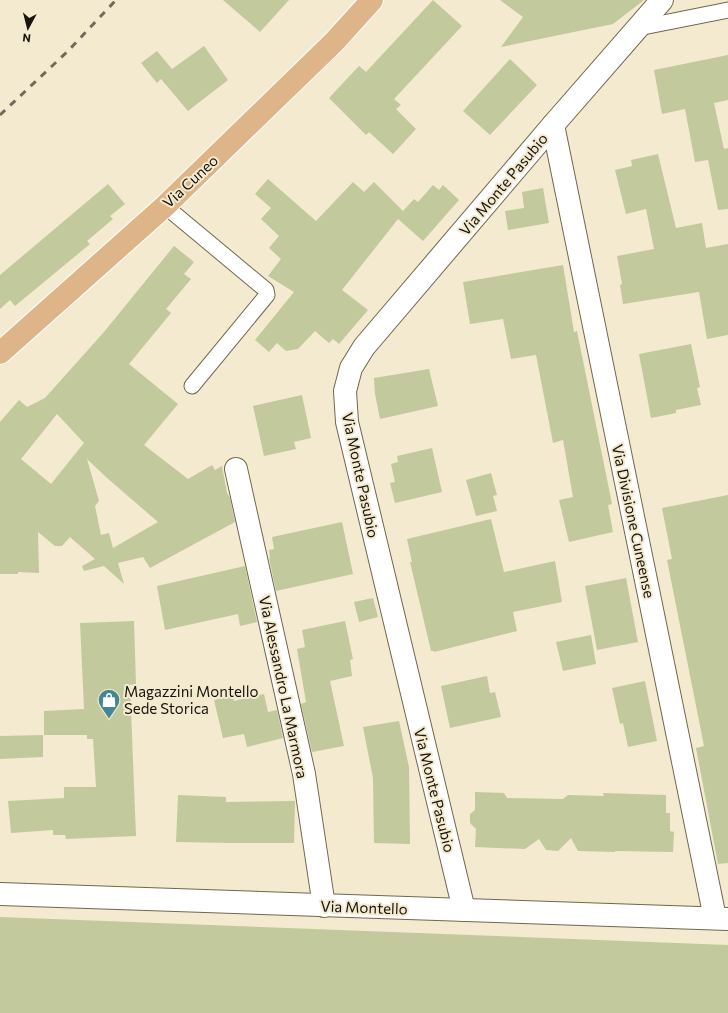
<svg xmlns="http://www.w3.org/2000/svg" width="728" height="1013" font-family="Commissioner,sans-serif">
<rect width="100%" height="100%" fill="#f4eacf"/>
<g fill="#c2c99c" fill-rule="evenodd">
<polygon points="223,0 289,0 260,32"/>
<polygon points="433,0 462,26 394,99 401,105 396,109 416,129 393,154 369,132 366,135 329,98 359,66 366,72"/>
<polygon points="500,0 644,0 613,24 501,47 523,17"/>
<polygon points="204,46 228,80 188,111 161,79 157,83 141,63 157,51 172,69"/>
<polygon points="728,55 728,100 714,103 724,149 728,148 728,209 718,210 708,160 695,162 685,109 662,114 654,70"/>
<polygon points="510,59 537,85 490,135 463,111"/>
<polygon points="658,154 676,228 702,223 706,248 728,244 728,335 707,339 699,292 623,304 620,285 622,284 617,256 654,249 646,209 626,214 615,170 632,166 631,160"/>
<polygon points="268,179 316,221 353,182 364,192 374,182 403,211 414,199 418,202 433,185 439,190 443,185 459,200 423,241 398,219 342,290 368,310 339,344 333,339 329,343 315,331 298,349 286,351 277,343 269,352 255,340 294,292 268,276 281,259 269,248 279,236 261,219 271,208 255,194"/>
<polygon points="108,184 125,204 110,216 113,219 87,241 90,244 15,306 10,300 0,309 0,275"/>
<polygon points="543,188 549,223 508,230 505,211 524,208 522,192"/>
<path d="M174,246L194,262L184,274L191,279L166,309L171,313L129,364L178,404L144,445L188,479L212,465L215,470L222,466L227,493L230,498L235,522L150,568L143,557L118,563L124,584L104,566L84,571L82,566L95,559L70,537L62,546H55L38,532L39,573L18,572V574H0V422L19,400L27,407L45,398L104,332ZM57,414L84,443L51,484L21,459ZM87,459L106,477L158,522L113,548L109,533L101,535L95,506L99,501Z"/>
<polygon points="563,265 574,332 577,331 612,504 608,505 613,532 569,542 559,500 573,497 563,440 553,443 536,355 511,359 503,319 470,324 463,282"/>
<polygon points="691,344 700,387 697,388 701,405 676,410 676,413 651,418 639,354"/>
<polygon points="429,369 438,406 380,419 375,394 374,378"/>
<polygon points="302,395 311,438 294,442 296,449 264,456 253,406"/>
<polygon points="432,448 442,492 395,503 390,483 395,482 391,464 398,462 397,456"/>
<polygon points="491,473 497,495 493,496 497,511 476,516 466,480"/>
<polygon points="728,495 728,863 718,864 696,748 704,746 667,560 672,559 662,508"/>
<polygon points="491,519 504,572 555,561 562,602 513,612 517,631 434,652 434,651 431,651 410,562 412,562 407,539"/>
<polygon points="342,522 353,574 276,591 269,558 270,558 269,550 274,549 272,537"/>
<polygon points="245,566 257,622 240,626 238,614 165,630 157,586"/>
<polygon points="626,578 638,642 597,650 585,586"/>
<polygon points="373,598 378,617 359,622 354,602"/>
<polygon points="134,621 136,684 130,685 136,836 66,839 65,835 53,835 53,830 11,833 8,801 64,798 64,787 96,787 93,739 87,739 87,735 44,735 44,711 84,709 80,623"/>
<polygon points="345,621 353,659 350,660 352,676 330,681 344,746 312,752 301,704 306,702 297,649 305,647 302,630"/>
<polygon points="591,635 596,664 563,671 556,642"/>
<polygon points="487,676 490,693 495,692 501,717 450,728 441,686"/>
<polygon points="645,681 657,741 628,747 623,723 620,724 612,688"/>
<polygon points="264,694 268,712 277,710 283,738 247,747 244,734 223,738 214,700 233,696 234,701"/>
<polygon points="399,721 409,767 410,844 374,843 373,778 363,727"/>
<polygon points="43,735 43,757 0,759 0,736"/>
<polygon points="475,792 504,793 507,798 563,799 568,795 604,796 603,793 666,795 666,813 670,813 670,831 674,832 673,852 615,851 615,852 578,851 571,838 558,851 546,850 539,839 525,849 475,847 476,829 470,823 470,814 475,810"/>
<polygon points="178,795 226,797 226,802 295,801 294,843 232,843 176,842"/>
<polygon points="0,917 728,945 728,1013 0,1013"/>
</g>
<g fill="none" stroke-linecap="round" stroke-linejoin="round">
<g stroke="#6f674f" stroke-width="17">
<g id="service">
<polyline points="638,28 728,10"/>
<polyline points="165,206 266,290 267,295 192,386"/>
</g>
</g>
<g stroke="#6f674f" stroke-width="24">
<g id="minor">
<polyline points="553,125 715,918"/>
<polyline points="236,469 304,774 324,906"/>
<polyline points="0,894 728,919"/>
<polyline points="464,910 347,422 345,391 351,368 364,347 553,125 662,0"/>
</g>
</g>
<g stroke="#fff" stroke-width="24">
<polyline id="primary" points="0,353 165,206 334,42 372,0"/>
</g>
<use href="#service" stroke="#fff" stroke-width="15"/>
<use href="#minor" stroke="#fff" stroke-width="22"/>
<use href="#primary" stroke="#deb589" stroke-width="22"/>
<polyline stroke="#716b5b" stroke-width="3" stroke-dasharray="7 7" stroke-linecap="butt" points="0,115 68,51 116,0"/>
</g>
<defs>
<g id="shop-pin" transform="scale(1.15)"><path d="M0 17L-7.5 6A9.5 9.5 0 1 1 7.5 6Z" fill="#438696" stroke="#f4eacf"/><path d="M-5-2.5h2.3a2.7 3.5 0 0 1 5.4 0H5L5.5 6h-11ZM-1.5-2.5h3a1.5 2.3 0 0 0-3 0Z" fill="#fff"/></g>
</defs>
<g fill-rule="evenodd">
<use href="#shop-pin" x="109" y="700"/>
</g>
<g text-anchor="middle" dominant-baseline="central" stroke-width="4" stroke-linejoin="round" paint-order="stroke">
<g font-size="15" fill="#17140b" stroke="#f4eacf">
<text transform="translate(190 181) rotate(-43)">Via Cuneo</text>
<text transform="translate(503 184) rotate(-50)">Via Monte Pasubio</text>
<text transform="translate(361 475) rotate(78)">Via Monte Pasubio</text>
<text transform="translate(634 521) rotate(78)">Via Divisione Cuneense</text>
<text transform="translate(284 687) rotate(78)">Via Alessandro La Marmora</text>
<text transform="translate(435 790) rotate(76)">Via Monte Pasubio</text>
<text transform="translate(364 907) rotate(2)">Via Montello</text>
</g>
<g font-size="15" fill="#17140b" stroke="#f4eacf" text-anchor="start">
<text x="124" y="691">Magazzini Montello<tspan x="124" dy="17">Sede Storica</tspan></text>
</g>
</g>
<g transform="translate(28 28) rotate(187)" stroke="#f4eacf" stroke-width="3" paint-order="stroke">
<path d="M0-3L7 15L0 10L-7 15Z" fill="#17140b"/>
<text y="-6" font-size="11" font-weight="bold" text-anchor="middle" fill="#17140b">N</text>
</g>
</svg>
